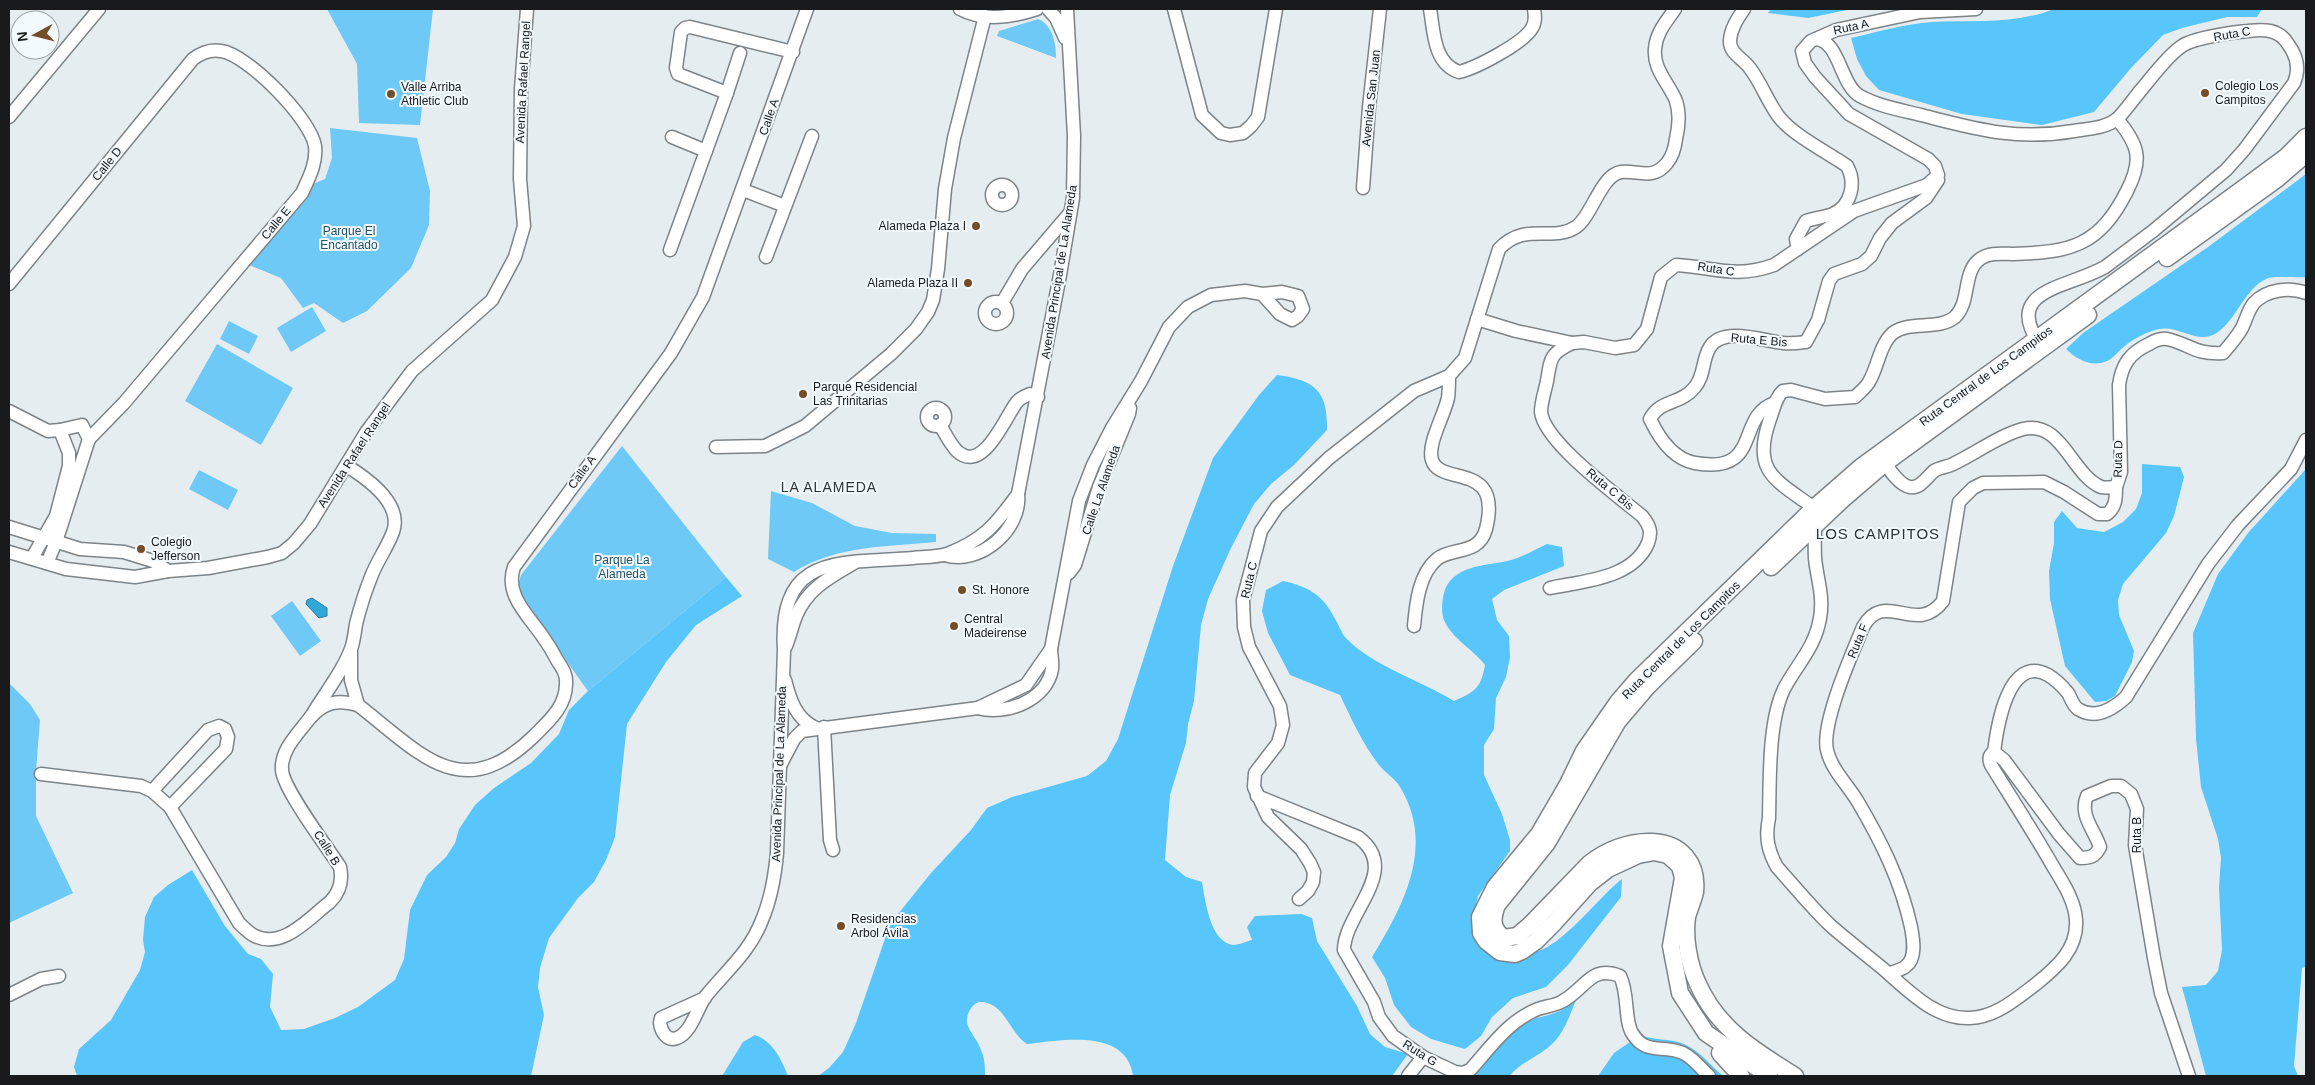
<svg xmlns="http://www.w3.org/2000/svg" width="2315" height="1085" font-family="Arial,sans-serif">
<rect width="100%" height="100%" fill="#e6edf1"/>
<g fill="#6ec9f6">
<polygon points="327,9 433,9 420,125 359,123 357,64"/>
<path d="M1038,19C1053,25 1056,44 1056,58L997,36L999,31Z"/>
<polygon points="330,128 417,138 430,191 429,225 411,268 367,311 343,323 314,303 303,308 281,278 249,265 310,185 325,179 332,158"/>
<polygon points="312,307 326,331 291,352 277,328"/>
<polygon points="229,321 258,336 249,354 220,339"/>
<polygon points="217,344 293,388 261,445 185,401"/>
<polygon points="622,446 726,577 588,691 522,599 518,586 521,575"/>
<polygon points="199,470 238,490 228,510 189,489"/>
<path d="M771,491L812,503L855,526L892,533L936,534V542C888,547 836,545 794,572L768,559Z"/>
<polygon points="292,601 321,641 300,656 271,616"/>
<polygon points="9,683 30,704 40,720 36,771 36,816 73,893 9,923"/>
</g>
<g fill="#58c6fa">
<polygon points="1771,9 1852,9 1808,18 1768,13"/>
<path d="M2054,9H2262L2257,17H2227L2182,28L2163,35L2131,68L2094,112L2042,125L1962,114L1879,90L1866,76L1857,59L1851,38C1877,32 1905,24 1932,22C1973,20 2014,25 2054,9Z"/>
<path d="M2306,174V277C2297,278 2275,276 2268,278C2244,288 2236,322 2215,334C2197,344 2178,325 2159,329C2147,332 2134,338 2125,346C2119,350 2114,358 2107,361C2092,368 2076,359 2066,349L2083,333L2208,247Z"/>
<path d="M1277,375C1315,380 1328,391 1327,430L1294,465L1271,484L1254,504L1231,548L1208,599L1201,625L1194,701L1188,724L1186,743L1170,795L1165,860L1186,877L1202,882C1205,900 1210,942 1233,945C1239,945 1247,941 1252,940L1247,927L1255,916L1302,914L1312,918L1317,941L1357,1006L1370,1034L1385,1047L1408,1054L1392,1076H1133C1127,1028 1061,1040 1027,1044C1009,1033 1005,1002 980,1002C971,1003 964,1018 968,1026C971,1034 978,1041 981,1050C985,1059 985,1067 985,1076H818L829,1068L843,1052L856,1023L890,924L931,873L971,830L987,808L1012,797L1087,776L1106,761L1118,739L1173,566L1213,458L1259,395Z"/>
<polygon points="2142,464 2180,467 2184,477 2174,516 2166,533 2123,584 2118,600 2119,615 2134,651 2132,662 2115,696 2106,701 2095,702 2065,666 2050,599 2049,571 2054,543 2054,522 2062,511 2077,528 2104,532 2123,522 2136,509 2142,493"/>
<polygon points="2306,469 2306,967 2302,968 2294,1066 2298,1076 2206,1076 2182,987 2206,985 2218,971 2222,950 2219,888 2221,858 2218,839 2201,787 2196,739 2193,633 2218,574 2248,533"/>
<path d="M1547,544L1562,547L1564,566L1504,590L1492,599L1497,620L1509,636L1510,657L1506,677L1496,698L1494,729L1484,745V775L1502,814L1510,840V851L1478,896L1474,913L1479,935C1494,940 1516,950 1530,952C1557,954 1600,895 1622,879L1621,897L1568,965L1546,987L1513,998L1492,1017L1481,1036L1465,1049L1431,1039L1411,1027L1394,1005L1385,978L1372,957C1403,906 1436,846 1400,787C1395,778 1385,773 1379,765C1362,743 1352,720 1340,695L1290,675L1268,633L1262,611L1266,590L1283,581C1307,586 1323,595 1334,617C1338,623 1341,632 1345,637C1370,665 1422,681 1454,701C1475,692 1481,688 1485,665C1473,649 1452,639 1444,620C1441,613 1442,600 1444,593C1452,565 1484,566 1507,561C1521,558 1534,550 1547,544Z"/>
<polygon points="726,577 742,596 696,625 666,662 627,724 615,837 606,860 594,882 578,898 549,938 540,968 538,987 544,1015 531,1076 77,1076 74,1067 79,1049 111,1020 140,970 145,952 143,940 145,917 154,897 168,885 192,870 225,926 248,954 261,959 273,974 270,1007 281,1030 304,1029 335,1018 358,1007 395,980 404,959 410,910 427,875 446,857 455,843 459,829 475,805 494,788 531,763 559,734 569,710 588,691"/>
<path d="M1576,1000C1570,1015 1563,1035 1551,1045C1536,1058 1523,1061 1509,1076H1471C1489,1063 1499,1042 1517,1028C1532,1016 1545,1018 1560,1011C1565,1008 1571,1004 1576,1000Z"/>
<path d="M755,1035C773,1041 781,1059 788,1076H722L743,1042Z"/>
<path d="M1640,1035C1655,1041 1672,1038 1686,1045C1701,1052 1711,1066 1723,1076H1598L1614,1053Z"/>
</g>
<polygon fill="#31a6d9" stroke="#2a7ca0" points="312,598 327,608 327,616 319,618 306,604 307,600"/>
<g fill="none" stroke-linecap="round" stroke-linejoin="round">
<g stroke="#7d8387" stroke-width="15">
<g id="minor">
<path d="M960,9C984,22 1012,17 1037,9"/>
<polyline points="1048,9 1056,18 1065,38"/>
<polyline points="1174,9 1202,115 1221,133 1230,135 1243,133 1251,126 1258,117 1276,9"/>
<path d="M1430,9C1434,31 1433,63 1459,72C1476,68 1524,43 1532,28C1536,22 1535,15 1534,9"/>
<path d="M1744,9C1738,18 1731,28 1730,40C1729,53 1742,58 1749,67C1761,82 1767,101 1779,117C1794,136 1827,152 1847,166C1856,182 1852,205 1833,214C1825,217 1815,218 1806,221L1796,239L1798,249"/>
<path d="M1816,39C1840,41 1840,85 1860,96C1878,106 1901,110 1921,115C1976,129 2016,141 2074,131C2087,129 2106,128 2117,119C2123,114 2135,97 2141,90C2152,77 2168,55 2182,46C2193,38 2234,32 2248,31C2264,29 2279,29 2288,44C2297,56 2300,69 2294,83L2244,150L2226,170L2153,231L2105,267C2069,288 2000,289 2041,346"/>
<polyline points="727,93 678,74 676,68 681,32 685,28 690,27 793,52"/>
<polyline points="9,117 99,9"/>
<polyline points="672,137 706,151"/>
<circle cx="1002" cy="195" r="10"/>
<polyline points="1363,188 1369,107 1380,9"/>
<polyline points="743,190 785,206"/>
<polyline points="670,250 727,93 740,53"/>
<polyline points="766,257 812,136"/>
<path d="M9,284L193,59C201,53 210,49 221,51C247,54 311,119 315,146C317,163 309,178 302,193L124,403L89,439"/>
<circle cx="996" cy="313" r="11"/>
<polyline points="1002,303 1022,269 1070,213"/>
<path d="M1477,319L1516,331L1572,343L1584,342L1615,348L1634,345L1647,329L1661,277L1676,265C1714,267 1735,279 1774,265L1854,211L1927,185L1938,175L1935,166L1928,159L1849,114L1815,77L1805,63L1802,51L1811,41L1836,30L1920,12L1976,9"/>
<path d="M1775,403C1735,416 1763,475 1695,463C1673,459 1659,438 1650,419C1660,399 1681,405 1695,387C1705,375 1702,359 1710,347C1723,326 1764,341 1783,343C1791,344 1798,343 1806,342L1818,320L1829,281L1834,274L1862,264L1871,256L1880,238L1892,223L1926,198L1938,180"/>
<circle cx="936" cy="417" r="9"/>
<polyline points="9,411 48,431 60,430"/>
<path d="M940,425C945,433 950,444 957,451C983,475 1005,417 1017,402C1020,398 1025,396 1030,394L1038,397"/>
<polyline points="716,447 765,446 805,426 891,354 916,329 928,312 933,300 938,269 945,189 954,138 985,16"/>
<path d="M1881,457C1887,466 1898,485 1910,487C1920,489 1927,477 1934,471C1940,467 1949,467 1955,463C1978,452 1998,436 2023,429C2062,420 2071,474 2101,487C2105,488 2112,487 2116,487L2121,472L2119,385C2122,364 2130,353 2149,344C2154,341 2161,338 2167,339C2190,344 2195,355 2223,353C2230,345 2237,337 2242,328C2246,320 2248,310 2254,303C2267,289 2290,287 2306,293"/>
<polyline points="9,527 80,549 124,552 153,561 168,571"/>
<polyline points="9,552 66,569 135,577 168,571 208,568 268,557 282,553 294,543 310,524 367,431 412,371 492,300 515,257 524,226 520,179 521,89 527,9"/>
<path d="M945,555C980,566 1022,529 1018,494L1060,275L1073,198L1074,136L1067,9"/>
<polyline points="32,558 56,516 69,466 69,453 60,430 82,425 89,439 56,542 47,563"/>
<polyline points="1069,573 1075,565 1099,487 1129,414 1130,408"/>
<path d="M1550,588C1583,581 1633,579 1648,543C1652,532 1650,526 1642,516C1618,496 1544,442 1541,412C1541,402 1545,391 1547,381C1551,357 1550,354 1572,343"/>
<path d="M1414,626C1416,603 1419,574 1437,559C1451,547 1479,556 1486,529C1503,460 1440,487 1432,460C1427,444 1444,416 1448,398C1449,391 1449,383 1449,376"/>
<path d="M786,646C790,636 792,626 796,616C807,589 830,577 854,563"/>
<polyline points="351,652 351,680 358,705"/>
<path d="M785,680C790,700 796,719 816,728"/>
<path d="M978,708C1006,716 1047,700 1052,669C1053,663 1051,655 1051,649L1079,501L1093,465L1112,428L1141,381L1169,327L1188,307L1211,295L1245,291L1262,294L1282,292L1298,296L1303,309L1298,316L1292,320L1280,314L1262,294"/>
<path d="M310,718C324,702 338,699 358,705C420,753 461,806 533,737C548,722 566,707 566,684C567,674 562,668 557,660C553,652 548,644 543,637C529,616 504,595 514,567L671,353L703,297L807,9"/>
<polyline points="824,727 830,840 833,850"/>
<path d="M1994,752C1989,755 1988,758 1991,765C2012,799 2034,833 2054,868C2063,883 2075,901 2076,920C2078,949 2057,967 2036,984C2016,999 1996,1017 1970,1018C1934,1020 1906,988 1881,967C1864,953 1847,940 1831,926C1812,908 1795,887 1777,867C1768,851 1765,837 1769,818C1770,781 1768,722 1784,689C1797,664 1815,648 1820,618C1824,596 1817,579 1815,558C1814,541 1816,524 1814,508C1776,480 1751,472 1770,419C1774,409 1775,398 1783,391L1791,390L1825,399L1855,397C1860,392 1867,387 1870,380C1878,366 1880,344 1893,333C1910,320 1938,331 1955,317C1971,302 1962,272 1980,259C1990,252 2002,254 2013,254C2072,252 2099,246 2127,191C2143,160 2139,145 2117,119"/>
<path d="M1994,752L2004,760L2059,834L2080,858C2090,858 2095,857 2100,847C2094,829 2079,815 2087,796L2111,786H2121L2131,794L2137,809L2135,845L2154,958L2161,993L2189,1076"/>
<path d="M1994,752C1997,728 2008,653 2048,675C2055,679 2063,687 2068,693C2071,698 2073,706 2078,709C2095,720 2113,709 2126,697L2208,564L2238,525L2291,469L2306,440"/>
<polyline points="781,764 794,739 802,731 978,708 1026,685 1051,649"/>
<path d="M41,774L141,786L152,791L170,807L239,923C243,927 248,932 253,935C282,951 309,918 330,902C339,893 343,881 340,867C328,848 283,789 282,770C280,749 301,731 312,715C325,693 344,670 352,646C354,639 355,631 356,624C360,608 365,592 371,577C377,561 387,548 393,532C403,504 368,479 347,466"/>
<polyline points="152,791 208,730 219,726 225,729 228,737 226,749 170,807"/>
<path d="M1257,796L1358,837C1403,870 1344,913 1344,950L1374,1002L1379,1017L1393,1036L1423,1057L1455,1072L1463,1073L1470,1070C1490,1048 1509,1020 1538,1009C1546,1006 1555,1006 1563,1001C1587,987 1591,965 1620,976C1629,994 1624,1019 1632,1033C1646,1056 1662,1044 1683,1053C1693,1058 1701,1068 1709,1076"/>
<path d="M1299,899L1308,891L1313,882L1314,872L1310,863L1301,849L1268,817L1254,787L1255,773L1278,743L1283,725L1280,706L1249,647L1244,627L1243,600L1261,531L1277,507L1329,458L1414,391L1449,376L1465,358L1499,249C1525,221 1552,243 1576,227C1592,216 1601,175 1621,172C1638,170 1653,181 1667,163C1672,157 1675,147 1676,139C1679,126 1680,113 1676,101C1669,83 1653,70 1655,49C1656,33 1666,22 1675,9"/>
<path d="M1889,974C1894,971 1902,970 1906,966C1917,958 1913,938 1911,927C1901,881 1881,841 1858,802C1848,785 1831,769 1827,750C1821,723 1852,654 1863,627C1885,588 1916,637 1943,601L1959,502L1973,488L1983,483L2044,482L2064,492L2098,514H2107C2116,507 2116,498 2116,487"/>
<polyline points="9,995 41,979 59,976"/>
<path d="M705,998L661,1018L660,1023C661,1031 667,1042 677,1038C691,1033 697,1009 705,997C725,972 750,952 762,920C771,899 775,875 777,853L784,650C778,552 840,564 913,558C924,557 937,557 947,554C984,540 996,524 1018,494"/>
<polyline points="1408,1076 1423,1057"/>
</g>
</g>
<g stroke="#7d8387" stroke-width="19">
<g id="major">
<polyline points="2167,258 2277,179 2306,154"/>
<polyline points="1771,567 1843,499 1885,463 2088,315"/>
<path d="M1694,641L1647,687L1618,721L1547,843L1497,905C1492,918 1491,929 1504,938L1517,936L1530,925L1589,864C1606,850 1630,841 1652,842C1681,843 1698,863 1695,892C1693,901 1689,909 1687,917C1684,938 1689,965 1698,984C1717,1028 1756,1052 1795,1076"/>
<polyline points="1720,1053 1741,1076"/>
<polyline points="1769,1076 1706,1033 1680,993 1671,946 1683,878 1680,866 1668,855 1654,852 1638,855 1608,869 1590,883 1554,923 1536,941 1522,951 1515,954 1500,952 1486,941 1481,933 1480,917 1495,887 1539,834 1568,784 1584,751 1618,702 1637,680 1814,508 1861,467 2244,188 2286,157 2306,137"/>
</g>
</g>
<use href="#minor" stroke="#fff" stroke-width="12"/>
<use href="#major" stroke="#fff" stroke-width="16"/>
</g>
<g fill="#724d28" stroke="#f3fafe" stroke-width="2">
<circle cx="2205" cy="93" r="5"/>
<circle cx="391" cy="94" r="5"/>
<circle cx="976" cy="226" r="5"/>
<circle cx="968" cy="283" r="5"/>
<circle cx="803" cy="394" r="5"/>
<circle cx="141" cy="549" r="5"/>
<circle cx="962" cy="590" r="5"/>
<circle cx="954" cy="626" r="5"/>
<circle cx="841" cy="926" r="5"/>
</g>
<g text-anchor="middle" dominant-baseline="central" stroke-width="4" stroke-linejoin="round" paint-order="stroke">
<g font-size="12" fill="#181a1b" stroke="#f3fafe">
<text transform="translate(1851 27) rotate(-12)">Ruta A</text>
<text transform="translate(2232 34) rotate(-10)">Ruta C</text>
<text transform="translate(523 82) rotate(-87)">Avenida Rafael Rangel</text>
<text transform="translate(1371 98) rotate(-84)">Avenida San Juan</text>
<text transform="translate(769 117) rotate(-71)">Calle A</text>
<text transform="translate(107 164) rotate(-51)">Calle D</text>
<text transform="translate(276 223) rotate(-50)">Calle E</text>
<text transform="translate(1716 269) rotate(9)">Ruta C</text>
<text transform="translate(1059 272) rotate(-81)">Avenida Principal de La Alameda</text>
<text transform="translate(1759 340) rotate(5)">Ruta E Bis</text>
<text transform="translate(1986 376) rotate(-36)">Ruta Central de Los Campitos</text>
<text transform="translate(354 455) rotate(-57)">Avenida Rafael Rangel</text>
<text transform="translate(2118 459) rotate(-89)">Ruta D</text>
<text transform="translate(582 472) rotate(-54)">Calle A</text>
<text transform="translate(1610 489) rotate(40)">Ruta C Bis</text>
<text transform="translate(1101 490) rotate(-71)">Calle La Alameda</text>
<text transform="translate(1249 580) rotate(-77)">Ruta C</text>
<text transform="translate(1681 640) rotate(-45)">Ruta Central de Los Campitos</text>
<text transform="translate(1858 641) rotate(-67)">Ruta F</text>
<text transform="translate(779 774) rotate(-88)">Avenida Principal de La Alameda</text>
<text transform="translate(2137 835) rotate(-90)">Ruta B</text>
<text transform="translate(327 848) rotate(58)">Calle B</text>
<text transform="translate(1420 1053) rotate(32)">Ruta G</text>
</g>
<g font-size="12" fill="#181a1b" stroke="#f3fafe" text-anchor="start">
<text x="2215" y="86">Colegio Los<tspan x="2215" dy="14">Campitos</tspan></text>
<text x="401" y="87">Valle Arriba<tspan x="401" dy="14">Athletic Club</tspan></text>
<text x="966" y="226" text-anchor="end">Alameda Plaza I</text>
<text x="958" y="283" text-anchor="end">Alameda Plaza II</text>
<text x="813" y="387">Parque Residencial<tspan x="813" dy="14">Las Trinitarias</tspan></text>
<text x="151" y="542">Colegio<tspan x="151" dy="14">Jefferson</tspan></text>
<text x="972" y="590">St. Honore</text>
<text x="964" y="619">Central<tspan x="964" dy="14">Madeirense</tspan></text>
<text x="851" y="919">Residencias<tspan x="851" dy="14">Arbol Ávila</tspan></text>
</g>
<g font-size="12" fill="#245268" stroke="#f3fafe">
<text x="349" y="231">Parque El<tspan x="349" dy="14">Encantado</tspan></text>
<text x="622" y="560">Parque La<tspan x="622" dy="14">Alameda</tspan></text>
</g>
<g font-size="14" letter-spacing="1" fill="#2f3437" stroke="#f3fafe">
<text x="829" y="487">LA ALAMEDA</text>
</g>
<g font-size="15" letter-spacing="1" fill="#2f3437" stroke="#f3fafe">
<text x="1878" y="533">LOS CAMPITOS</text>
</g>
</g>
<rect width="2315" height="1085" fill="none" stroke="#181a1b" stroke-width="20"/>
<g transform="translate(35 35) rotate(263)"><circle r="24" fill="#f3fafe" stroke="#9ba0a3"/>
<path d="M0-4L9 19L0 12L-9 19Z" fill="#724d28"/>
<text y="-8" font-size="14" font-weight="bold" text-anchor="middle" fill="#181a1b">N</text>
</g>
</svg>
